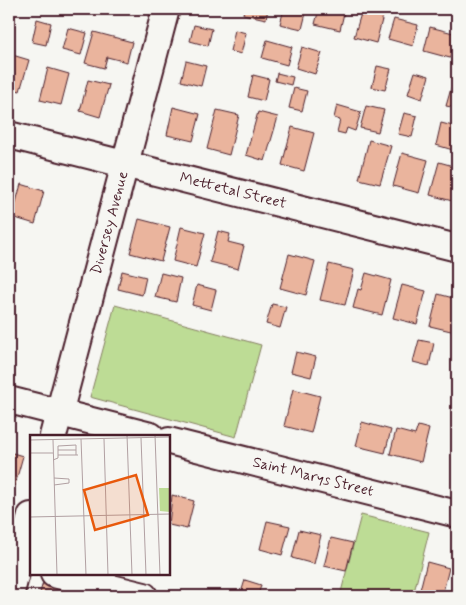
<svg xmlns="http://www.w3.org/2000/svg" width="466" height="605" font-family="Mynerve,sans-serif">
<rect width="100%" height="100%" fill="#f6f6f2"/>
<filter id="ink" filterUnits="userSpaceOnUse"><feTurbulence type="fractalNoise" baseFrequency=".02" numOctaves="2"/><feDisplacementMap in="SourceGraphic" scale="10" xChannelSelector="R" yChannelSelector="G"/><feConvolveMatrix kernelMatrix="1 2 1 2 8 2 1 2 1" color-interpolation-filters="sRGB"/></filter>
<g filter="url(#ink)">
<g fill="#bddc95" stroke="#847e60">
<polygon points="115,305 261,345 236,437 90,397"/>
<polygon points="361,515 429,532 413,596 340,596"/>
</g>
<g fill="#eab49d" stroke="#4a1f2b">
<polygon points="244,9 268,9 266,19 243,14"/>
<polygon points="284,9 307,9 302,29 280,24"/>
<polygon points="319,9 345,9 340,30 315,24"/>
<polygon points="362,10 383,16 376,43 354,37"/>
<polygon points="37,19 51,23 46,45 32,42"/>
<polygon points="394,19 418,25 413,46 388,39"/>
<polygon points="194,25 212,29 208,46 190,41"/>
<polygon points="430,27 457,34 450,58 424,51"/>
<polygon points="68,28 87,33 81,55 62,50"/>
<polygon points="235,30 246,33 241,54 230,51"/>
<polygon points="94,32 132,42 127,62 107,57 104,68 85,63"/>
<polygon points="267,40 292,47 287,65 262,58"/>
<polygon points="302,47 322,53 315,74 296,68"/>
<polygon points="9,54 29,60 20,91 9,88"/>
<polygon points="186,61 206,66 201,86 181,81"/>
<polygon points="377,66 391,69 385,90 372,87"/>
<polygon points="48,68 69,74 61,105 40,100"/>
<polygon points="415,72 429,76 422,99 408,94"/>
<polygon points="277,73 293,77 291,85 275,81"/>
<polygon points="253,75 269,79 264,101 248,97"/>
<polygon points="88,80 109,85 100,117 80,111"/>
<polygon points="452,85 457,86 457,108 446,106"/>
<polygon points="294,88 307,91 302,111 289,108"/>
<polygon points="337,105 361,112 355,131 347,128 345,134 337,132 340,120 334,118"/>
<polygon points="366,106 384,110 378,132 360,128"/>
<polygon points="173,107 200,114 193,141 167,135"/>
<polygon points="217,110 239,115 229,155 207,149"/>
<polygon points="258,112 278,117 265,161 246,155"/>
<polygon points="404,113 417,116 412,137 398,134"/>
<polygon points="441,123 457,127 453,150 436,145"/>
<polygon points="292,127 314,133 304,171 282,165"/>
<polygon points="369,140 391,146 380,184 359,179"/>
<polygon points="402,153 428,160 419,193 393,186"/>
<polygon points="439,162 457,167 456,202 430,195"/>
<polygon points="21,184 44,191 35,224 12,217"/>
<polygon points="139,219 170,227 161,261 130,253"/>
<polygon points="181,227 205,233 196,267 173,261"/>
<polygon points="218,231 230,234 228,242 244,246 238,269 210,262"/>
<polygon points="289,254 315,261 306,295 280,288"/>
<polygon points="329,264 354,270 345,305 320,300"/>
<polygon points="122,271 146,277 142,295 118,289"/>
<polygon points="161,273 181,278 176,302 155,297"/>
<polygon points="366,273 391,280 382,315 353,308 358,289 361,290"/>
<polygon points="197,285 216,290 211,310 192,305"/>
<polygon points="402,285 426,291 417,324 393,318"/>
<polygon points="438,294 457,299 457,322 455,332 430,326"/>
<polygon points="272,304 286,307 280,328 266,324"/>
<polygon points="419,340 434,343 429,366 413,362"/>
<polygon points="296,352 316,357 311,377 291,372"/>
<polygon points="293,389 320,396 311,433 284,426"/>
<polygon points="362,422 391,430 385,453 356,446"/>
<polygon points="418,426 429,429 421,462 390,454 396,430 415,435"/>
<polygon points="9,452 23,456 14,488 9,487"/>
<polygon points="172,495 194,501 187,529 169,525"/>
<polygon points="267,521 290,526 282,555 260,549"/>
<polygon points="299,530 321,535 314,564 292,558"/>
<polygon points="331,538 353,543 346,571 324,566"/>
<polygon points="427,562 449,568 442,596 420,590"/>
<polygon points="44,579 68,585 66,596 39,596"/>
<polygon points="245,580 261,585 258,596 240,596"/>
</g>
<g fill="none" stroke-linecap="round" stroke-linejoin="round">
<g stroke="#4a1f2b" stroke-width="30">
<g id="minor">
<polyline points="9,135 457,248"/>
<polyline points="9,400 151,436"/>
<polyline points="53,436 166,9"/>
<polyline points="169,441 457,514"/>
<polyline points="54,574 144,596"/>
<polyline points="10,596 31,516"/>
</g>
</g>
<use href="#minor" stroke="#f6f6f2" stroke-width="26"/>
</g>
</g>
<g text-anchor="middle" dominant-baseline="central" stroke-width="4" stroke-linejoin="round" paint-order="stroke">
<g font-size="15" fill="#4a1f2b" stroke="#f6f6f2">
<text transform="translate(233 191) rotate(14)">Mettetal Street</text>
<text transform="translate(110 223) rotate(-75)">Diversey Avenue</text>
<text transform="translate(313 477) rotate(14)">Saint Marys Street</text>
</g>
</g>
<g transform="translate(30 435)">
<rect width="140" height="140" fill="#f6f6f2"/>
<path d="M129,53H140V77L130,76Z" fill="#bddc95"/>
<path fill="none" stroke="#b1a0a2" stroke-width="1" d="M97,0L102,140M125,0L130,140M111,3L116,140M51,4L56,140M74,4L78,140M0,5L140,2M23,5L27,140M28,15H46M0,18H23M28,20H48M23,25L28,23V11L46,10V20M24,43L39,44V48L24,50M0,82L140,79"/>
<path fill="#e8590c" fill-opacity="0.15" stroke="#e8590c" stroke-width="2.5" d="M106,40L118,80L65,95L54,55Z"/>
<rect width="140" height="140" fill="none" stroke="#4a1f2b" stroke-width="2.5"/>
</g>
<rect width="466" height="605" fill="none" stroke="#f6f6f2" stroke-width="30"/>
<rect x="15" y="15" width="436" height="575" fill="none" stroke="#4a1f2b" stroke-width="2" filter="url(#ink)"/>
</svg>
